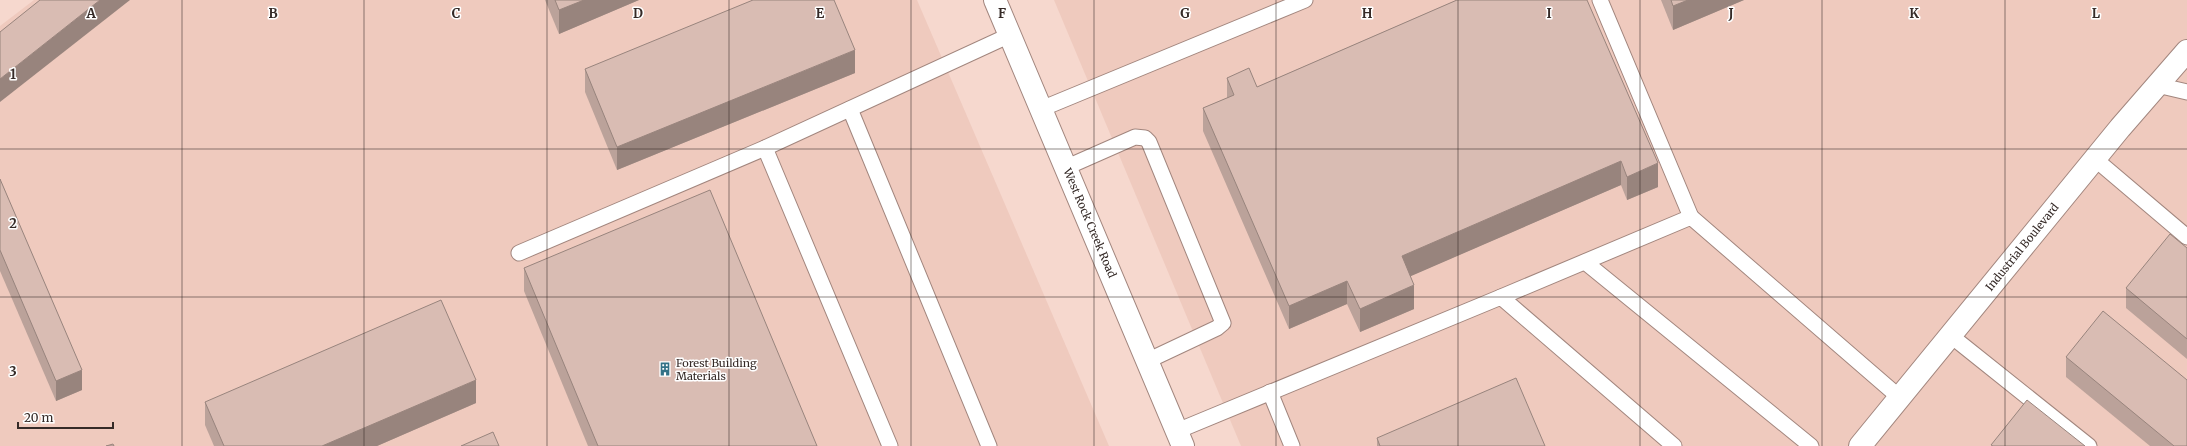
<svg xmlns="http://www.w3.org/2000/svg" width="2187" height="446" font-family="Merriweather,serif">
<rect width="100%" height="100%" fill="#f6d8ce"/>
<g fill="#efcabe">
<polygon points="34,0 917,0 1109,446 0,446 0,26"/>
<polygon points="1054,0 2187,0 2187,446 1241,446"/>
</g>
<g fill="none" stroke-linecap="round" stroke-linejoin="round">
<g stroke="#a2867e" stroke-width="17">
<g id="service">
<polyline points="1600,0 1691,217"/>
<polyline points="2157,85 2187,92"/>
<polyline points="850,109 989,446"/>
<polyline points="1041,109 1305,0"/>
<polyline points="2095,159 2187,237"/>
<polyline points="1067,167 1135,137 1145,138 1149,142 1223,323 1217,328 1147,361"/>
<polyline points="519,253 765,148"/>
<polyline points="1585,262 1811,446"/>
<polyline points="1501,297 1691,217 1899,397"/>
<polyline points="1950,335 2089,446"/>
<polyline points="1270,392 1292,446"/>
<polyline points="1177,431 1501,297 1674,446"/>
<polyline points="890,446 765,148 1010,35"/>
</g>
</g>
<g stroke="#a2867e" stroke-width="24">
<polyline id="minor" points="1860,446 2120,128 2187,51"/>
</g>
<g stroke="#a2867e" stroke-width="24">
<polyline id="secondary" points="995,0 1183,446"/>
</g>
<use href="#service" stroke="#fff" stroke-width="15"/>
<use href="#minor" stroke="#fff" stroke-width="22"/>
<use href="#secondary" stroke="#fff" stroke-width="22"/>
</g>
<g fill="#bba29a">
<polygon points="545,0 639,0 559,34"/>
<polygon points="1457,0 1658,187 1627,200 1621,185 1410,276 1414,309 1360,332 1347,304 1289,329 1203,131 1203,108 1227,98 1227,78 1257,87"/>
<polygon points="1661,0 1744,0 1673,30"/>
<polygon points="585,69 855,73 617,170 585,92"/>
<polygon points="0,179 82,390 56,401 0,271"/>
<polygon points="2187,248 2187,359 2126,308 2126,288"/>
<polygon points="524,268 817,446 588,446 524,291"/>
<polygon points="2066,357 2187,446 2150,446 2066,377"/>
<polygon points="205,402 476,403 377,446 214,446 205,425"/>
<polygon points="1377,438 1545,446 1377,446"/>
</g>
<g fill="#98847d">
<polygon points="100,0 130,0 0,102 0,79"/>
<polygon points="584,0 639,0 559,34 559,10"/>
<polygon points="1688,0 1744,0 1673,30 1673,6"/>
<polygon points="855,50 855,73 617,170 617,147"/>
<polygon points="1621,161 1621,185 1402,280 1402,256"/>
<polygon points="1658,163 1658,187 1627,200 1627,177"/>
<polygon points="1347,281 1347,304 1289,329 1289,306"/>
<polygon points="1414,285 1414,309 1360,332 1360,309"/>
<polygon points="82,370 82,390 56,401 56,381"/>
<polygon points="476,380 476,403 377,446 322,446"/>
</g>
<g fill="#d9bcb3" stroke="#98847d">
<polygon points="40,0 100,0 0,79 0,32"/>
<polygon points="555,0 584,0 559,10"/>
<polygon points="753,0 834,0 855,50 617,147 585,69"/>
<polygon points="1457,0 1587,0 1658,163 1627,177 1621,161 1402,256 1414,285 1360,309 1347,281 1289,306 1203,108 1234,95 1227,78 1249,68 1257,87"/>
<polygon points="1671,0 1688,0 1673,6"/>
<polygon points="0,179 82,370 56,381 0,250"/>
<polygon points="710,190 817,446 598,446 524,268"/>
<polygon points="2170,234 2187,248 2187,339 2126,288"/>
<polygon points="441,300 476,380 322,446 224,446 205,402"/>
<polygon points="2103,311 2187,380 2187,446 2174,446 2066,357"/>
<polygon points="1516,378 1545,446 1380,446 1377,438"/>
<polygon points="2027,400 2085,446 1993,446 1991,445"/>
<polygon points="493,432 499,446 461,446"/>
<polygon points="113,444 114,446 106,446"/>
</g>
<path fill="none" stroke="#352a27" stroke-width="1" stroke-opacity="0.55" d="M182,0V446M364,0V446M547,0V446M729,0V446M911,0V446M1094,0V446M1276,0V446M1458,0V446M1640,0V446M1822,0V446M2005,0V446M0,149H2187M0,297H2187"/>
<defs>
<g id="building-bare" transform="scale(1.08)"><path d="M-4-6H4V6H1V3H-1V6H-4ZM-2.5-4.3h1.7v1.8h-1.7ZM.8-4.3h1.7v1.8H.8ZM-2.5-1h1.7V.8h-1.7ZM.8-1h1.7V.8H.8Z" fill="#337287" stroke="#fff" stroke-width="2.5" paint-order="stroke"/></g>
</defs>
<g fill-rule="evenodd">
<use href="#building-bare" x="665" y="369"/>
</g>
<g text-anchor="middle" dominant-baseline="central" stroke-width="3" stroke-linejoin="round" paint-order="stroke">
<g font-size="11" fill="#352a27" stroke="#fff">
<text transform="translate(1090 223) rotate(67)">West Rock Creek Road</text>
<text transform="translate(2022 247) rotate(-51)">Industrial Boulevard</text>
</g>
<g font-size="11" fill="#352a27" stroke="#fff" text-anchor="start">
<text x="676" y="363">Forest Building<tspan x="676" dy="13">Materials</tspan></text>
</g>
</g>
<g font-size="13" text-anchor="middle" font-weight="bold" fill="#352a27" stroke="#fff" stroke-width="3" stroke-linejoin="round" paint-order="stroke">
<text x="91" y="18">A</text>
<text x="273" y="18">B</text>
<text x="456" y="18">C</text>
<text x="638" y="18">D</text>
<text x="820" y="18">E</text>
<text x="1002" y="18">F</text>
<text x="1185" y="18">G</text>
<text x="1367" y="18">H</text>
<text x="1549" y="18">I</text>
<text x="1731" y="18">J</text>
<text x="1914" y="18">K</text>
<text x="2096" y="18">L</text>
<text x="13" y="79">1</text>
<text x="13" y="228">2</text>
<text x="13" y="376">3</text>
</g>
<path d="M18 422v6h95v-6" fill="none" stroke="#352a27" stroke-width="2"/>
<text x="24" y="422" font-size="12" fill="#352a27" stroke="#ffffff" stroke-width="3" paint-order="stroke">20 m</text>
</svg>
